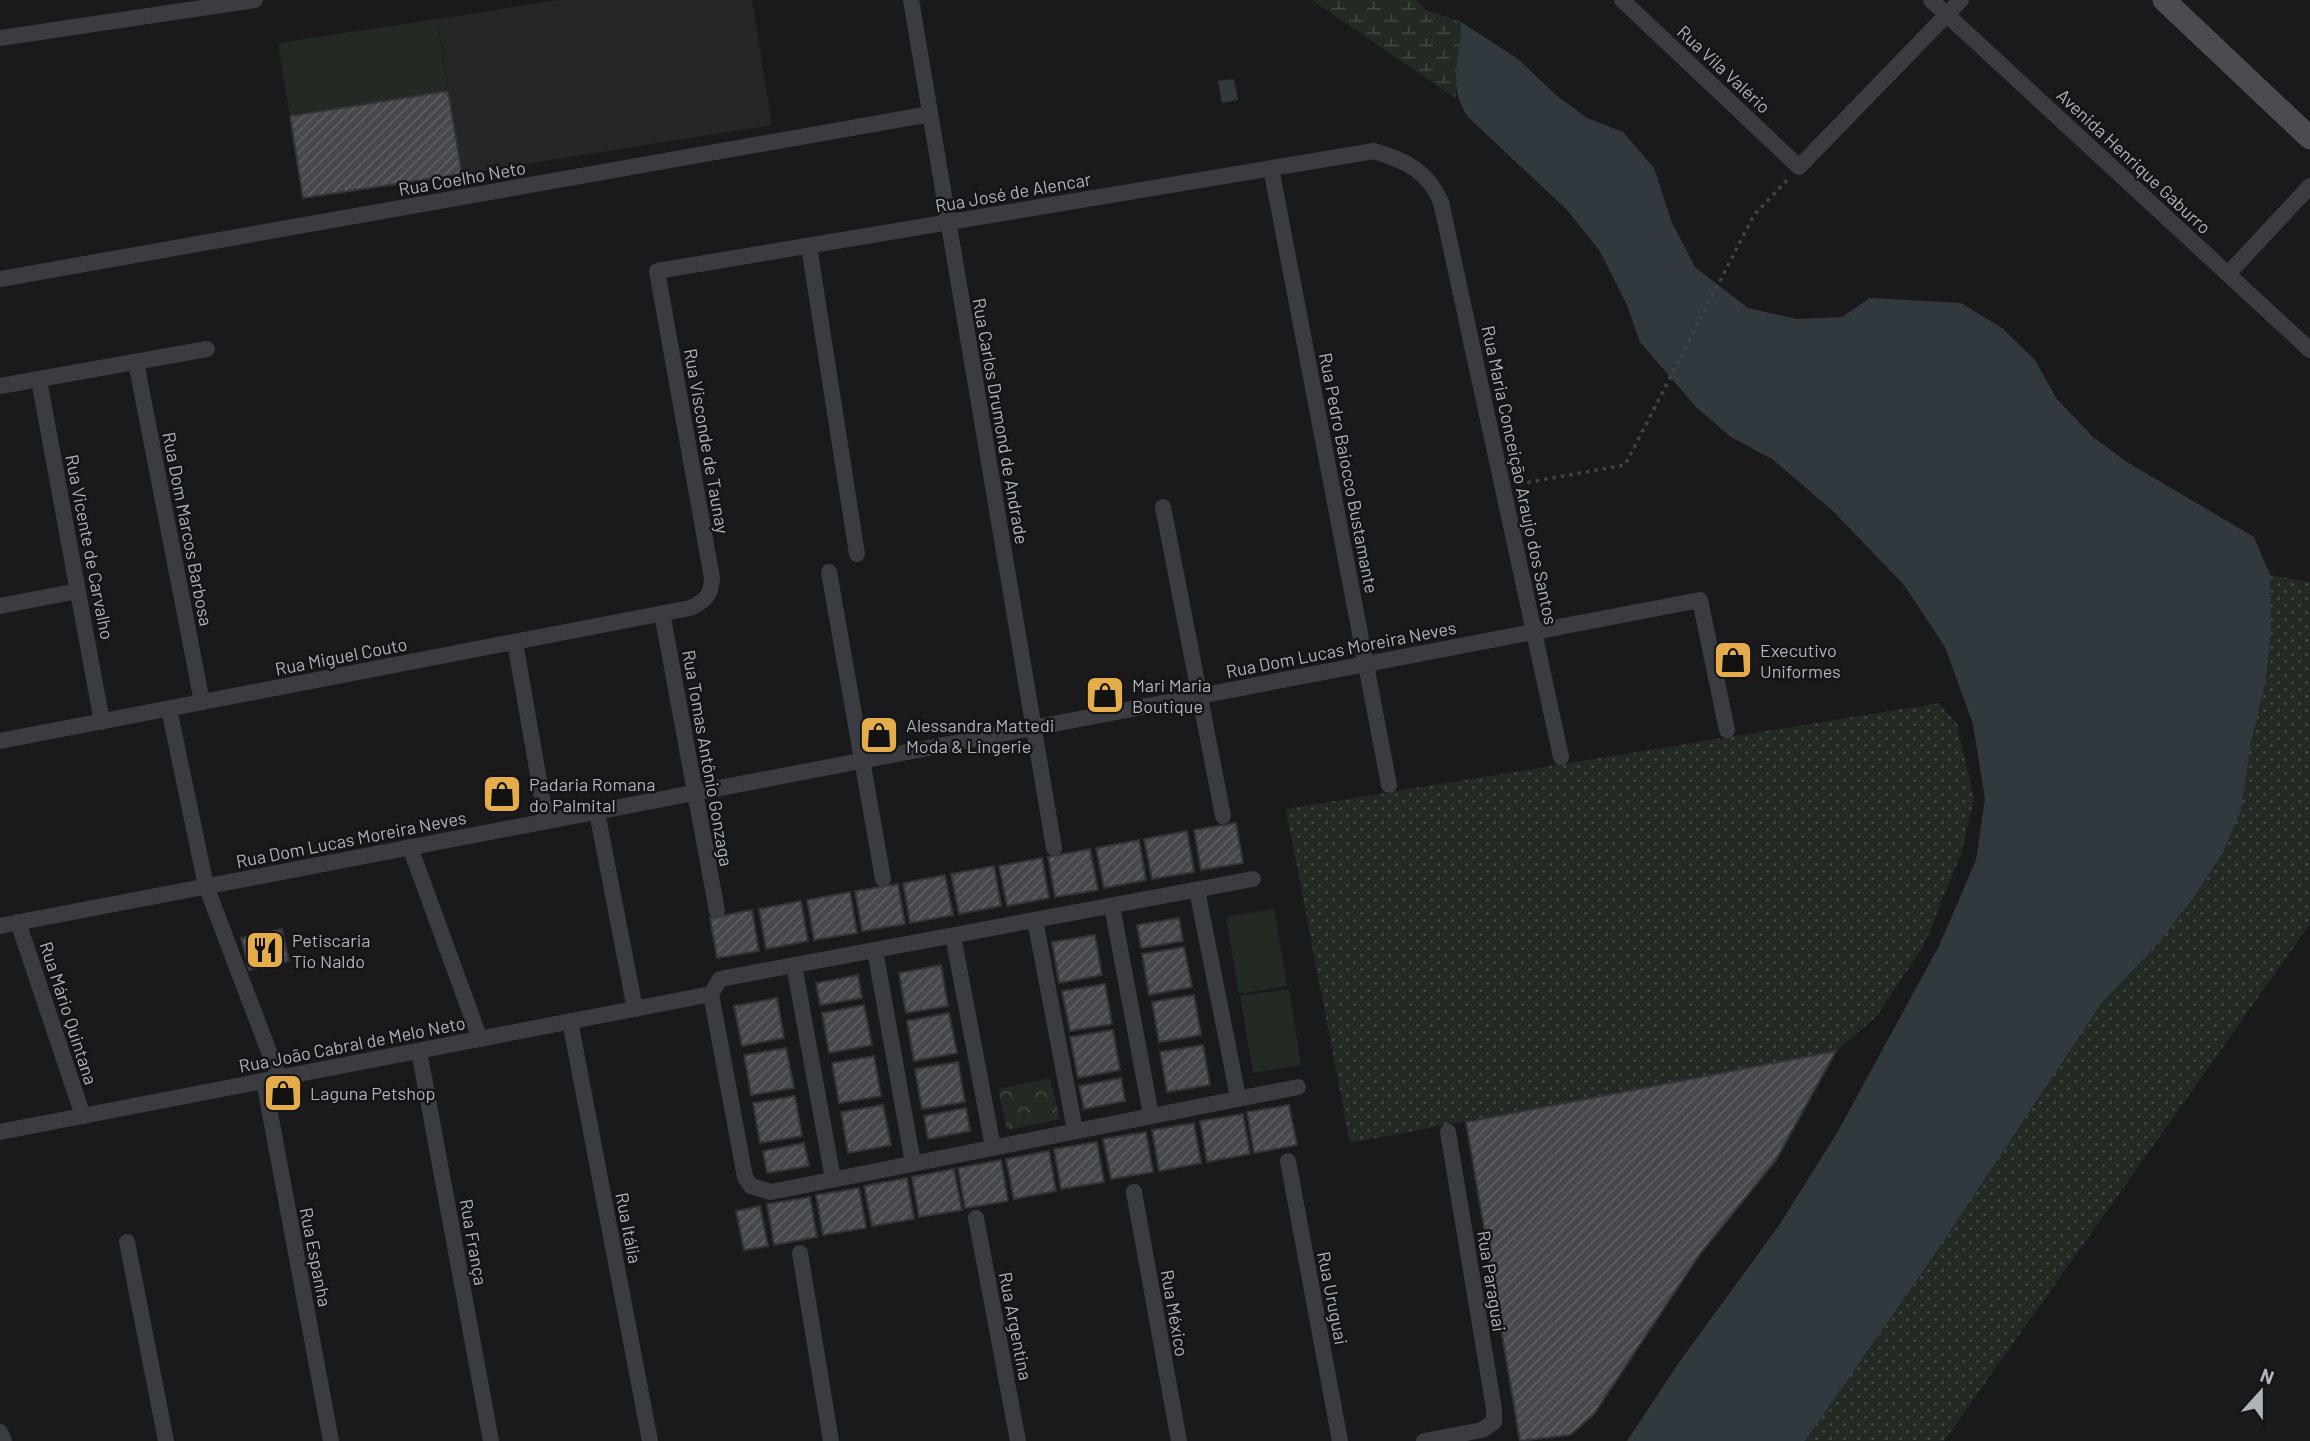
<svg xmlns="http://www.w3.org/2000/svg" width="2310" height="1441" font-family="Barlow,sans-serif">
<defs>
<pattern id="grass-dots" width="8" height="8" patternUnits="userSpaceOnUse" patternTransform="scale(1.75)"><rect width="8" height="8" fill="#222a23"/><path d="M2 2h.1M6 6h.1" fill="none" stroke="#404641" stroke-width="1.8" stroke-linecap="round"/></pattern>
<pattern id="wetland-marsh" width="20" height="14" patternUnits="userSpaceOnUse" patternTransform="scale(1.75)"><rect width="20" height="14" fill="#222a23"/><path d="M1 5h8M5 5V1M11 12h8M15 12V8" fill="none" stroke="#404641"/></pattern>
<pattern id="park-crowns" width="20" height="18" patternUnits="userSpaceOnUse" patternTransform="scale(1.75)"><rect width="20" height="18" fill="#222a23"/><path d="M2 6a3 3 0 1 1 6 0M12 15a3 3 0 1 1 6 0" fill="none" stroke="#404641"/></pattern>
<pattern id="building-hatch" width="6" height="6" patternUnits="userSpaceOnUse" patternTransform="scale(1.75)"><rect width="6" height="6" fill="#47484c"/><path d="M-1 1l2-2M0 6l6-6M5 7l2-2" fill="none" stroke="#5f6064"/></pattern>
</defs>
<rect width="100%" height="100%" fill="#1a1a1c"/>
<polygon fill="#262629" points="558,0 752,0 772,125 462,174 437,19"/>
<g fill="url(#grass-dots)">
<path d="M2270,575L2310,582V924L1944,1441H1805L2100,1005C2143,958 2190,913 2220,856C2230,839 2232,814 2237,795C2258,718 2272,656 2270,575Z"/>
<polygon points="1939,703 1957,724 1974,799 1961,854 1924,945 1877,1016 1836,1051 1350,1143 1286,809"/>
</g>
<path fill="url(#wetland-marsh)" d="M1312,0H1417L1426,10L1461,22C1462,48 1455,73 1456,99Z"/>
<polygon fill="url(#park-crowns)" points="1050,1078 1060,1119 1007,1130 998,1089"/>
<g fill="#222a23">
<polygon points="437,19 448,91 290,116 278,43"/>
<polygon points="1274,909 1287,986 1239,994 1226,917"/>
<polygon points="1289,989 1301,1065 1253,1073 1240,996"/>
</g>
<g fill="#31393f">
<path d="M1461,22L1518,59L1556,95L1587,118L1623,132L1654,168L1672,223L1695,267L1748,308L1797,319L1842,317L1870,298L1961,303L2002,328L2035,360L2056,398L2093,437L2127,462L2254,537L2270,575L2271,629L2266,679L2251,742L2241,810L2222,854L2195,896L2160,941L2100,1005L1937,1251L1805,1441H1627L1680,1361L1780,1224L1837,1133L1939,946L1976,860L1985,799L1973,724L1945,647L1904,585L1833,511L1772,459L1731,437L1696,407L1640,342L1626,303L1599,250L1567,210L1468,117C1445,83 1462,60 1461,22Z"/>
<polygon points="1234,79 1238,100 1222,103 1218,81"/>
</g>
<g fill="url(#building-hatch)" stroke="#343438" stroke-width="2">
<polygon points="448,91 462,174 303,198 290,116"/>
<polygon points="1236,823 1243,863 1201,870 1194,830"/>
<polygon points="1187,831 1194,872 1152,879 1144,839"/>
<polygon points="1139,840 1146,880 1104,888 1096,848"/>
<polygon points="1090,849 1098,890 1055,897 1048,857"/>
<polygon points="1042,858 1049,898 1007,906 999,866"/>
<polygon points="994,866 1001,906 959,914 951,874"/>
<polygon points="945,875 953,915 910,923 903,883"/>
<polygon points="898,884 905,924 862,931 855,891"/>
<polygon points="850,892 857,933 814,940 807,900"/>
<polygon points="801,901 808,941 766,949 759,909"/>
<polygon points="752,910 759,951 717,958 710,918"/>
<polygon points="1179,918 1183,941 1141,948 1137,925"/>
<polygon points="282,929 289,961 249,970 241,938"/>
<polygon points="1095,935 1102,975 1059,983 1052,942"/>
<polygon points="1184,947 1192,987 1149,995 1142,954"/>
<polygon points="941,965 948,1006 906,1013 899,973"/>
<polygon points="858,975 862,998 820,1005 816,983"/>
<polygon points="1105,984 1112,1024 1070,1031 1062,991"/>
<polygon points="1194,995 1201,1035 1159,1042 1152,1002"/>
<polygon points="777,998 784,1038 742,1046 734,1006"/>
<polygon points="864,1005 872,1045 829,1053 822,1013"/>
<polygon points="949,1013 957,1053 914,1061 907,1021"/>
<polygon points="1113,1030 1120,1070 1078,1078 1070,1037"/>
<polygon points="1203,1045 1210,1085 1167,1092 1160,1052"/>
<polygon points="786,1048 794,1088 751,1095 744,1055"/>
<polygon points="1836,1051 1776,1160 1700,1254 1594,1414 1570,1435 1520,1441 1466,1122"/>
<polygon points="874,1056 881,1096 839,1103 832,1063"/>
<polygon points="958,1062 965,1102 922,1109 915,1069"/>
<polygon points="1121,1078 1125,1101 1084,1109 1079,1086"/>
<polygon points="795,1096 802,1136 760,1143 753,1103"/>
<polygon points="883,1105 891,1145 848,1153 841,1112"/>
<polygon points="1289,1105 1297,1145 1254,1153 1247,1112"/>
<polygon points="966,1108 970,1131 928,1139 924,1116"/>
<polygon points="1243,1114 1250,1154 1207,1162 1200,1121"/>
<polygon points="1194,1123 1201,1163 1159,1171 1152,1130"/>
<polygon points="1146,1132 1153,1172 1111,1179 1103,1139"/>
<polygon points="1097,1142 1104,1182 1061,1189 1054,1149"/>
<polygon points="804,1143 809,1166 767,1173 763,1151"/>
<polygon points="1049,1151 1056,1191 1014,1199 1006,1159"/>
<polygon points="1001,1160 1008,1201 965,1208 958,1168"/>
<polygon points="954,1169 962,1210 919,1217 912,1177"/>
<polygon points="907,1178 914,1219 872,1226 864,1186"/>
<polygon points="859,1188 866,1228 823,1235 816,1195"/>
<polygon points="810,1197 817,1237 774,1245 767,1204"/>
<polygon points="760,1206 768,1246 744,1250 736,1211"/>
</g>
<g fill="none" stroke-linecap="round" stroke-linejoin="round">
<polyline stroke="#424348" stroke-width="3.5" stroke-dasharray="3.5 5" stroke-linecap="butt" points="1519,484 1625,465 1754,215 1789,178"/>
<g stroke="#3b3c41" stroke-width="16">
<polyline points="911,0 1054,848"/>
<polyline points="1622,0 1799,167 1961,0"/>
<polyline points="1931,0 2310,350"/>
<polyline points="0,38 255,0"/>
<polyline points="1271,168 1389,785"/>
<polyline points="809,246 857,554"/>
<polyline points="2228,274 2310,186"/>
<polyline points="0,279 930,114"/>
<polyline points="136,362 202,702"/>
<polyline points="39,380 102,722"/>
<polyline points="0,386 207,349"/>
<polyline points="1163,507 1223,816"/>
<polyline points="829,572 883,879"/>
<polyline points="0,606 78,591"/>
<polyline points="662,613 717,911"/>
<polyline points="515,642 546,821"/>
<polyline points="169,709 206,886 279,1078"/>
<path d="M0,741L690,608C705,601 711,596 712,578L657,271L1374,151C1406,161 1427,170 1441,202L1561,757"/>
<polyline points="597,812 635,1009"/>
<polyline points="410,847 480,1039"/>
<polyline points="1253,879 720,979 711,994 745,1177 751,1186 771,1192 1298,1087"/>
<polyline points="1197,890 1238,1097"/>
<polyline points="1112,906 1151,1115"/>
<polyline points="1035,920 1075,1130"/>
<polyline points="18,922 83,1116"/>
<polyline points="0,926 1700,600 1727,730"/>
<polyline points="953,936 993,1147"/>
<polyline points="875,950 913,1163"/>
<polyline points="794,965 833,1179"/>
<polyline points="570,1021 650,1441"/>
<polyline points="419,1051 491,1441"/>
<polyline points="264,1081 331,1441"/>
<polyline points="0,1132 711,994"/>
<polyline points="1288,1161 1340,1441"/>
<polyline points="1134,1192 1179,1441"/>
<polyline points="976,1218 1018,1441"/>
<polyline points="127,1242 166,1441"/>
<polyline points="800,1253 831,1441"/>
<polyline points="0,1432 4,1441"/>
<polyline points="1424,1441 1482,1430 1494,1422 1494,1409 1448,1132"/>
</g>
<polyline stroke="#4a4c51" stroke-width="23" points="2164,0 2310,138"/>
</g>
<defs>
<g id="shop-square" transform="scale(2.0125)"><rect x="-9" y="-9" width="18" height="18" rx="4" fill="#e4ad4a" stroke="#151517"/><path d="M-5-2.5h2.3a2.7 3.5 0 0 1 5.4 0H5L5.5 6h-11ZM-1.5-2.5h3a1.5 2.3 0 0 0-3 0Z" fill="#111"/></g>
<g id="restaurant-square" transform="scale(2.0125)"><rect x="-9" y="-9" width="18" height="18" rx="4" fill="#e4ad4a" stroke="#151517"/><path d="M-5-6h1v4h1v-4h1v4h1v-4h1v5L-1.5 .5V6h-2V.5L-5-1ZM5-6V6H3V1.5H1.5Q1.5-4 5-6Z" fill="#111"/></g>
</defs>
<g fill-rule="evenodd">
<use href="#shop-square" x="1733" y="660"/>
<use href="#shop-square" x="1105" y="695"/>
<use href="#shop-square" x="879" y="735"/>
<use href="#shop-square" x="502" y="794"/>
<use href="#restaurant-square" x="265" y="950"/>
<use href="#shop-square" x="283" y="1093"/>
</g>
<g text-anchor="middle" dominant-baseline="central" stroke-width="5" stroke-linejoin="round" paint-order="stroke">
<g font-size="18" fill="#aeb2bb" stroke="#151517">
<text transform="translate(1724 69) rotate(43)">Rua Vila Valério</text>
<text transform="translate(2134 161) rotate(43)">Avenida Henrique Gaburro</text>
<text transform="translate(462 178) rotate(-10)">Rua Coelho Neto</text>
<text transform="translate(1013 192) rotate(-10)">Rua José de Alencar</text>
<text transform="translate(1001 421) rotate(80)">Rua Carlos Drumond de Andrade</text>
<text transform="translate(707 441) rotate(80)">Rua Visconde de Taunay</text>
<text transform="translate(1349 473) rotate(79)">Rua Pedro Baiocco Bustamante</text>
<text transform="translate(1520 475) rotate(78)">Rua Maria Conceição Araujo dos Santos</text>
<text transform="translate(188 529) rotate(79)">Rua Dom Marcos Barbosa</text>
<text transform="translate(90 547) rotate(79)">Rua Vicente de Carvalho</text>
<text transform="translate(1341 649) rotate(-11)">Rua Dom Lucas Moreira Neves</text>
<text transform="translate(341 656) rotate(-11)">Rua Miguel Couto</text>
<text transform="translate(708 758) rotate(80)">Rua Tomas Antônio Gonzaga</text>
<text transform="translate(351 839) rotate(-11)">Rua Dom Lucas Moreira Neves</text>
<text transform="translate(69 1013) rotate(72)">Rua Mário Quintana</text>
<text transform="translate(352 1044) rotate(-11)">Rua João Cabral de Melo Neto</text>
<text transform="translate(629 1228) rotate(79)">Rua Itália</text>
<text transform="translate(474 1242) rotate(80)">Rua França</text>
<text transform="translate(316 1257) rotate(79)">Rua Espanha</text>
<text transform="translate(1492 1281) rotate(81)">Rua Paraguai</text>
<text transform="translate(1333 1298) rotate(79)">Rua Uruguai</text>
<text transform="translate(1175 1313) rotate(80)">Rua México</text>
<text transform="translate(1016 1326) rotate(79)">Rua Argentina</text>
</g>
<g font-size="18" fill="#aeb2bb" stroke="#151517" text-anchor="start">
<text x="1760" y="650">Executivo<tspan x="1760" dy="21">Uniformes</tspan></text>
<text x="1132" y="685">Mari Maria<tspan x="1132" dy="21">Boutique</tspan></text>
<text x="906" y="725">Alessandra Mattedi<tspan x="906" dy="21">Moda &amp; Lingerie</tspan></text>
<text x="529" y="784">Padaria Romana<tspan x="529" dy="21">do Palmital</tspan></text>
<text x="292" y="940">Petiscaria<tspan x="292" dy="21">Tio Naldo</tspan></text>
<text x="310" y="1093">Laguna Petshop</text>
</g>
</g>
<g transform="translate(2261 1392) rotate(21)" stroke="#151517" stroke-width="5" paint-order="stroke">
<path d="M0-5L12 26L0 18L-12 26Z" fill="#aeb2bb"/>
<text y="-10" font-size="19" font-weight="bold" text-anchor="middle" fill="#aeb2bb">N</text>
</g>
</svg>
